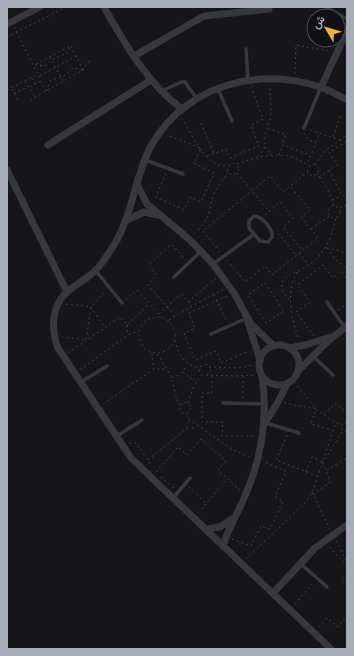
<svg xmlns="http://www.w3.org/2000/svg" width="354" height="656" font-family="'IBM Plex Sans',Vazirmatn,sans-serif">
<rect width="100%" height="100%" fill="#161618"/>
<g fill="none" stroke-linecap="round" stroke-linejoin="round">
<g stroke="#3d3f44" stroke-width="1" stroke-dasharray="2 3" stroke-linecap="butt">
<polyline points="14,27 46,91"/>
<polyline points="7,37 66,7"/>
<polyline points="71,46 83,70"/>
<polyline points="50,57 63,81"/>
<polyline points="36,64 70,46"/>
<polyline points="35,65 45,66 52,60 67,53 70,46"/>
<polyline points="295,74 296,45 329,51"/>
<polyline points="40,76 76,56"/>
<polyline points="32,78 35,84"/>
<polyline points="25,81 35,97"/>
<polyline points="30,87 41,81"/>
<polyline points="12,89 18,101"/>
<polyline points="7,90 38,74"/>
<polyline points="46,91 51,80 64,76 74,68 83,70"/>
<polyline points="14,93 28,87"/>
<polyline points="30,100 83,70 90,60"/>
<path d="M182,118C192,134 205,168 228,166"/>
<polyline points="201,123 214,153"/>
<polyline points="268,128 286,135 282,145 310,155"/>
<polyline points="310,130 340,140"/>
<polyline points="304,133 309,140 316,143 307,164"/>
<polyline points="333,137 341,115"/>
<polyline points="316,142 319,134"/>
<polyline points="265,147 272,155"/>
<polyline points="279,155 282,146"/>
<polyline points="207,156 226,149 230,158 259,146 251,125 263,119 251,87"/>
<polyline points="258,157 265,147 265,134 271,117 270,86"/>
<circle cx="233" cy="169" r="5.5"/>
<path d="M237,164C259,156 288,148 308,166"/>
<circle cx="313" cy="170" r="5.5"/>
<polyline points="315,165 325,151 347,135"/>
<polyline points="329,170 342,196 347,194"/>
<polyline points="166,173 156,197 184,210 190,197 201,202 214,173 194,163 201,148 167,135"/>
<polyline points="237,173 269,211"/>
<polyline points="317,173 328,190 334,206"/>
<polyline points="319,177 337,165 329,153 347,141"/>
<polyline points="332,200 341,196"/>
<circle cx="334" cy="212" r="6"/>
<polyline points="340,208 347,205"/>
<polyline points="265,215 280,202 293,218 283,227 302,250"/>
<polyline points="311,229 330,216"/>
<polyline points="195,234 207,219 214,193 228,172"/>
<polyline points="278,235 279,234 296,255"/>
<polyline points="327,248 335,259 347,269"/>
<polyline points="327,248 347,253"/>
<polyline points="220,252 203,231 270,176 283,192 308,172"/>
<polyline points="299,253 308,264"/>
<polyline points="227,260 245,282 265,266 272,275 318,238 301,217 310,210 290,186"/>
<path d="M297,272C285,295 292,316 298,339"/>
<polygon points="265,283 284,311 266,323 248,295"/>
<polyline points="214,295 227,321"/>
<polyline points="227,296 189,313 195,328 184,333 195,360 216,351 221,363 249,351"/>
<polyline points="126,300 137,290 161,317"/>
<path d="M289,300C285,294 279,289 283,281C286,274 292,274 298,271C323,259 330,243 336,217"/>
<polyline points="188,302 216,278"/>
<polyline points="66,304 91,307 104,327"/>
<polyline points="338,310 347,303"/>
<polyline points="159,314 181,294 191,305"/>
<polyline points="175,316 148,285 157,275 148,265 171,244 186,260"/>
<circle cx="157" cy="335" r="18"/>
<polyline points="169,320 192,306 224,289"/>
<polyline points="127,325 128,334"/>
<polyline points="314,336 296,312 310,302 297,285 323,265 333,278 341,271 347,279"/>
<polyline points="62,337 86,340 91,307 106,291"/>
<polyline points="343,338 347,342"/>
<path d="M175,340C179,356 183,364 200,368"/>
<polyline points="68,353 120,317 127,325 149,304"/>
<polyline points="152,353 154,369"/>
<path d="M157,354C162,362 168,369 171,378C175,387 175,398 180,405"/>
<circle cx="205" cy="370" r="5.5"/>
<polyline points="209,367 238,368 254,365"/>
<polyline points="80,370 128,335 138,331"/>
<polyline points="183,372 196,382"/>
<polyline points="206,375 234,376 256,375"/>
<polyline points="212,376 212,393 202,393 202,422 223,422 222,436 255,436"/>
<polyline points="243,376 243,399"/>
<polyline points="172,378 182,373 187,365"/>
<polyline points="294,382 316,409 341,426"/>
<circle cx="185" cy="408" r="5.5"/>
<polyline points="188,403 193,388 201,375"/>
<polyline points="284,403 316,409 311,424 333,430"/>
<polyline points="103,404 154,369 167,369"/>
<polyline points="324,414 336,403 343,410 347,406"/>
<polyline points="189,419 233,450 251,457"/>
<polyline points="347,423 343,423 341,428 343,431 347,432"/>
<polyline points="187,429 197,427"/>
<polyline points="287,435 276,460 317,476"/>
<polyline points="129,443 136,443 149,462 150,466"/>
<polyline points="148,460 186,429 189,419 186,413"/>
<polyline points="323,460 336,423"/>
<polyline points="327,470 347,458"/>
<polyline points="156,472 178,447 187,455 201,439 226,461 218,470 241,491"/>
<polyline points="306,472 312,457 322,462"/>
<polyline points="161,477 174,488"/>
<polyline points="189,487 206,503"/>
<polyline points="312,492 330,529"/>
<polyline points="313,495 330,482 323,463"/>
<polyline points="198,513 227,479"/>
<polyline points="232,539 251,546 261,526 270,529 283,501 275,497 286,471 264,462"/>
<polyline points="336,541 347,562"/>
<polyline points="329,547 347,565"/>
<polyline points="342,551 347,548"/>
<polyline points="246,559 306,502 312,492 323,462 343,431"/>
<polyline points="347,573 341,580 347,585"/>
<polyline points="295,604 314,582"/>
<polyline points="319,627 327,618 338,627 347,616"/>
</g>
<g stroke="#37383d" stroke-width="3.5">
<polyline points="325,7 347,19"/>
<polyline points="246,49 248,80"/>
<polyline points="218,89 232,121"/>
<polyline points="162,91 181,82 185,82 197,99"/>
<polyline points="304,128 321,87"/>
<polyline points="145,160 183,174"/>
<path d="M254,216C263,217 273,229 272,237L268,242L260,241L249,228V221Z"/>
<polyline points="213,264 254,234"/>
<polyline points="95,270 122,303"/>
<polyline points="174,277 201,251"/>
<polyline points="327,302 345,328"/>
<polyline points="211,334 247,318"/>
<polyline points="313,356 333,375"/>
<polyline points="81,382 107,366"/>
<polyline points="223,403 264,404"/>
<polyline points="266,423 299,433"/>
<polyline points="117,436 142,420"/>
<polyline points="173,498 190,478"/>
<polyline points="301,564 327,587"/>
</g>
<g stroke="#37383d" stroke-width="7">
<path d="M104,7C125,44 147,83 182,109"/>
<polyline points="7,24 40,7"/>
<polyline points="134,56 204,16 269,9"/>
<polyline points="321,87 347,31"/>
<polyline points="48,145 151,80"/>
<polyline points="7,170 67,292"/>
<polyline points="137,184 147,204 190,240 213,264 234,293 251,324 274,346"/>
<polyline points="125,221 144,212 157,215"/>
<polyline points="248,322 260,360"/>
<circle cx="279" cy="365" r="20"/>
<polyline points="290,348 309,344 330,337"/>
<polyline points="299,370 328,341 347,326"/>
<polyline points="265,423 278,402 287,384"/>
<polyline points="206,529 220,527 232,519"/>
<path d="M223,546C228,528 238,513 245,496C262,457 268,418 262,376"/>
<polyline points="273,593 315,548 347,525"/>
<path d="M331,649L131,458L58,348C51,329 51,306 67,292C73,286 82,282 89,276C101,267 109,253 117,240C133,211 135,176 151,146C189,77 282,60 347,100"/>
</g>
</g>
<rect width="354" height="656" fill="none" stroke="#a8adb8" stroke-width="16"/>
<g transform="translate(326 28) rotate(308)"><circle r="19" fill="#111113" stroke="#4d4f55"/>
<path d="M0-3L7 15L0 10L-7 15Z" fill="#f2b134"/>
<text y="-6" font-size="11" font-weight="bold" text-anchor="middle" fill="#a8adb8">ش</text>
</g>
</svg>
